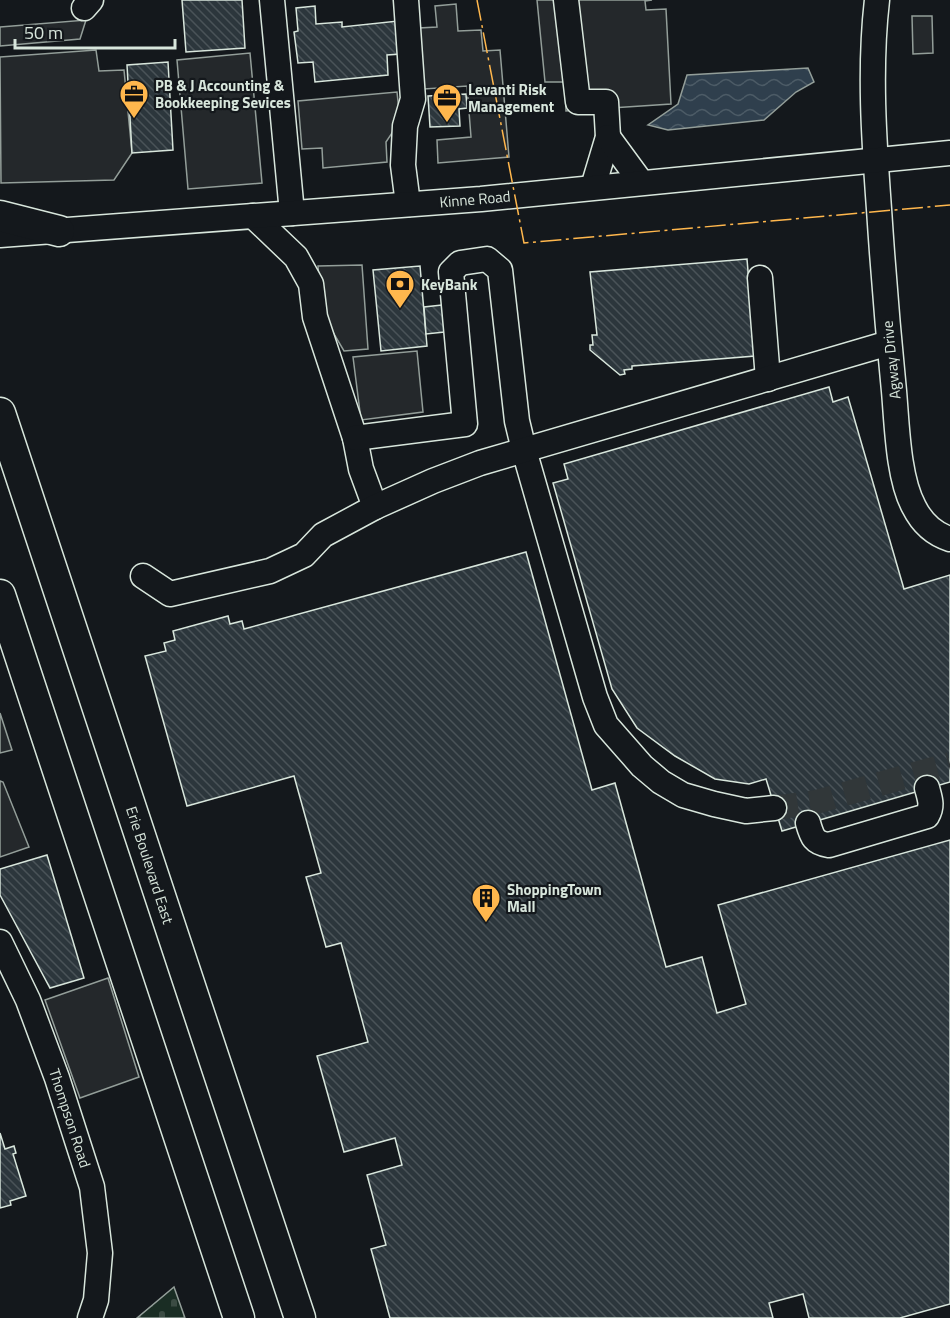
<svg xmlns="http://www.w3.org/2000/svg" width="950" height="1318" font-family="'Titillium Web',sans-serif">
<defs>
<pattern id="cemetery-stones" width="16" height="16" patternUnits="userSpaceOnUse" patternTransform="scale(1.5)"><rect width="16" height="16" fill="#1a2d24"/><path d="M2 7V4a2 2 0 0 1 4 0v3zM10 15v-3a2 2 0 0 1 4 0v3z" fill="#3b4b43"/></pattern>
<pattern id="water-waves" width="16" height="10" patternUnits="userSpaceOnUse" patternTransform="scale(1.5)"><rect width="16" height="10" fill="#2f3f4d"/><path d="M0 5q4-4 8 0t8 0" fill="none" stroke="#4c5b66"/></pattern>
<pattern id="building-back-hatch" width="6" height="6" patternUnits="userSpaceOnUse" patternTransform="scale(1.5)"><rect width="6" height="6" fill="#2c363c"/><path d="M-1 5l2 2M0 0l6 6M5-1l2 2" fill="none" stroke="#4a5358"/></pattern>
</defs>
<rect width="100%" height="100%" fill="#14181c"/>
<polygon fill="url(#cemetery-stones)" stroke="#939e99" stroke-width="1.5" points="174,1287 185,1318 137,1318"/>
<g fill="#24282b" stroke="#939e99" stroke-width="1.5">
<polygon points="537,0 652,0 645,1 646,10 666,9 671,104 566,111 565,82 545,82"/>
<polygon points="456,4 458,31 481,30 483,51 500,50 509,157 438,163 437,140 471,137 467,86 424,89 419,28 437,27 435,6"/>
<polygon points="912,16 932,16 933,53 913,54"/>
<polygon points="86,20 80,39 0,46 0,27"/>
<polygon points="96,50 99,71 124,70 132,153 114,180 1,183 0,57"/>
<polygon points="250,53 262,183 188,189 177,60"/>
<polygon points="397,92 399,111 396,127 386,142 387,162 323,168 322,148 302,149 298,101"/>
<polygon points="362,265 368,349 344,351 321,312 318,266"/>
<polygon points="417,351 423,412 361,420 353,357"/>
<polygon points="0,713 12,750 0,753"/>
<polygon points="0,781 3,782 29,847 0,857"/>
<polygon points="108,978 139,1077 80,1098 45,1000"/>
</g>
<polygon fill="url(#water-waves)" stroke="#939e99" stroke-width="1.5" points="808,68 814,82 796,92 764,120 668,130 648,125 678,104 687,75"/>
<g fill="url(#building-back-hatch)" stroke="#d8e6dc" stroke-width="1.5">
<polygon points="182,0 242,0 245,48 186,52"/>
<polygon points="315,6 316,24 342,22 342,27 398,21 401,54 387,55 388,75 315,82 313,62 298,63 294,32 298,31 296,8"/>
<polygon points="168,62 173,150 132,153 127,65"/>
<polygon points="466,94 467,108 459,109 460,126 430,127 428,96"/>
<polygon points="747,259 755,356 632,366 632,369 624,370 625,374 620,375 590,350 590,345 593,345 592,335 597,335 590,272"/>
<polygon points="420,266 427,346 381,351 373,270"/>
<polygon points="451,304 454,331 426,334 424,307"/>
<polygon points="829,387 833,402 848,397 904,589 950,575 950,782 782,831 766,779 749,784 715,779 675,756 637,728 612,689 553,483 568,479 564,464"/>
<polygon points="526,552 592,790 615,783 666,967 702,957 717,1013 746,1004 718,905 950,840 950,1304 900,1318 809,1318 803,1294 769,1303 773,1318 390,1318 371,1249 386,1245 367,1175 402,1165 395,1138 344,1152 317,1056 368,1042 341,943 326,947 306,877 321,873 294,776 187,806 145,656 166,651 164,643 175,640 173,631 228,616 230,624 242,621 244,629"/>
<polygon points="47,855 84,978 50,988 0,895 0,869"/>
<polygon points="0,1133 5,1149 14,1146 16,1153 13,1154 26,1196 10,1201 11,1205 0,1208"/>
</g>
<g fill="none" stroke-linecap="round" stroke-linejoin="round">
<polyline stroke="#313739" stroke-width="24" stroke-dasharray="24 12" stroke-linecap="butt" points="774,808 816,802 950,764"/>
<g stroke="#d8e6dc" stroke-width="27">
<g id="minor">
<polyline points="272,0 292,213"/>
<polyline points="406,0 413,99 405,126 403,165 408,204"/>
<polyline points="566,0 578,102 606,102 608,137 593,187"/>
<path d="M877,0C869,69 874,140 879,209C883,270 888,331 894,391C897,425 898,478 914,507C922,523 934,534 950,539"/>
<polyline points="84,8 91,0"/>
<polyline points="608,137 641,182"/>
<polyline points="253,216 296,257 311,284 315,317 355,438 361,469 375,507"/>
<polyline points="0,235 481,199 950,153"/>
<polyline points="760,278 768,379"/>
<polyline points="355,438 465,424 451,272 460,263 487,259 500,270 517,421 524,450 595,697 606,725 642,766 661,782 683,795 714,804 746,811 774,808"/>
<polyline points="143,576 170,594 270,571 304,555 323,535 375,507 433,481 480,463 889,343"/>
<path d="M808,823C812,837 814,843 829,845L927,816C933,806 930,799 927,788"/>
<polyline points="0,942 28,1000 57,1078 92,1187 100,1253 96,1300 90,1318"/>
</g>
</g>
<g stroke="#d8e6dc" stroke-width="33">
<g id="major">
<polyline points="0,216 59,231"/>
<polyline points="0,413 300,1318"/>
<polyline points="0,595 239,1318"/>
</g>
</g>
<use href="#minor" stroke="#14181c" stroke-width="24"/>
<use href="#major" stroke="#14181c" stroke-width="30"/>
<polyline stroke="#ffb74d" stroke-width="1.5" stroke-dasharray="21 4.5 3 4.5" stroke-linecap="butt" points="477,0 524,243 950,205"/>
</g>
<defs>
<g id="office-pin" transform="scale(1.5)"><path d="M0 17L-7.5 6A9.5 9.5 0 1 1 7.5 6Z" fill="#ffb74d" stroke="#14181c"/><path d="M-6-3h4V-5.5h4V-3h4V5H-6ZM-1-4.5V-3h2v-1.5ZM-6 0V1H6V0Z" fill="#111"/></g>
<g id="bank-pin" transform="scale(1.5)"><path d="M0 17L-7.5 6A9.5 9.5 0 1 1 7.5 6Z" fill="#ffb74d" stroke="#14181c"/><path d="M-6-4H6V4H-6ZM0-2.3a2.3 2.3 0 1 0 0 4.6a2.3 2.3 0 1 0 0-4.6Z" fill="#111"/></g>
<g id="building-pin" transform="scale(1.5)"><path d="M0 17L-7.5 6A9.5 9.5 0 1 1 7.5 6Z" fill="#ffb74d" stroke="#14181c"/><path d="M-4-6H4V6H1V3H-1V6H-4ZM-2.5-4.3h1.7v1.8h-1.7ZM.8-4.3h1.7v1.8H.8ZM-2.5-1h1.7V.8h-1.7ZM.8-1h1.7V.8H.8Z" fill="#111"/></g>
</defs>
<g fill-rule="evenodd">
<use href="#office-pin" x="134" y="94"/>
<use href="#office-pin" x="447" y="98"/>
<use href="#bank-pin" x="400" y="284"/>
<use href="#building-pin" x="486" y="898"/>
</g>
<g text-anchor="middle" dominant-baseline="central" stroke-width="4.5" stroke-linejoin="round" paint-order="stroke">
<g font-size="15" font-weight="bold" fill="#d8e6dc" stroke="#14181c" text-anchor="start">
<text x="155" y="85">PB &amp; J Accounting &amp;<tspan x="155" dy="17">Bookkeeping Sevices</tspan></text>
<text x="468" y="89">Levanti Risk<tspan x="468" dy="17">Management</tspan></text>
<text x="421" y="284">KeyBank</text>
<text x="507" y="889">ShoppingTown<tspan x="507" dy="17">Mall</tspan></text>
</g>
<g font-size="15" fill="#d8e6dc" stroke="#14181c">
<text transform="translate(475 199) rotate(-5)">Kinne Road</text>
<text transform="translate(891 360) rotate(-96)">Agway Drive</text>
<text transform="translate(150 865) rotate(72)">Erie Boulevard East</text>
<text transform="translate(70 1118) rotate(72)">Thompson Road</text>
</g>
</g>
<path d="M15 39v9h160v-9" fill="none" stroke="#d8e6dc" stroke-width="3"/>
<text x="24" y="39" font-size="18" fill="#d8e6dc" stroke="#14181c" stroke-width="4.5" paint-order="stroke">50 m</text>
</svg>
